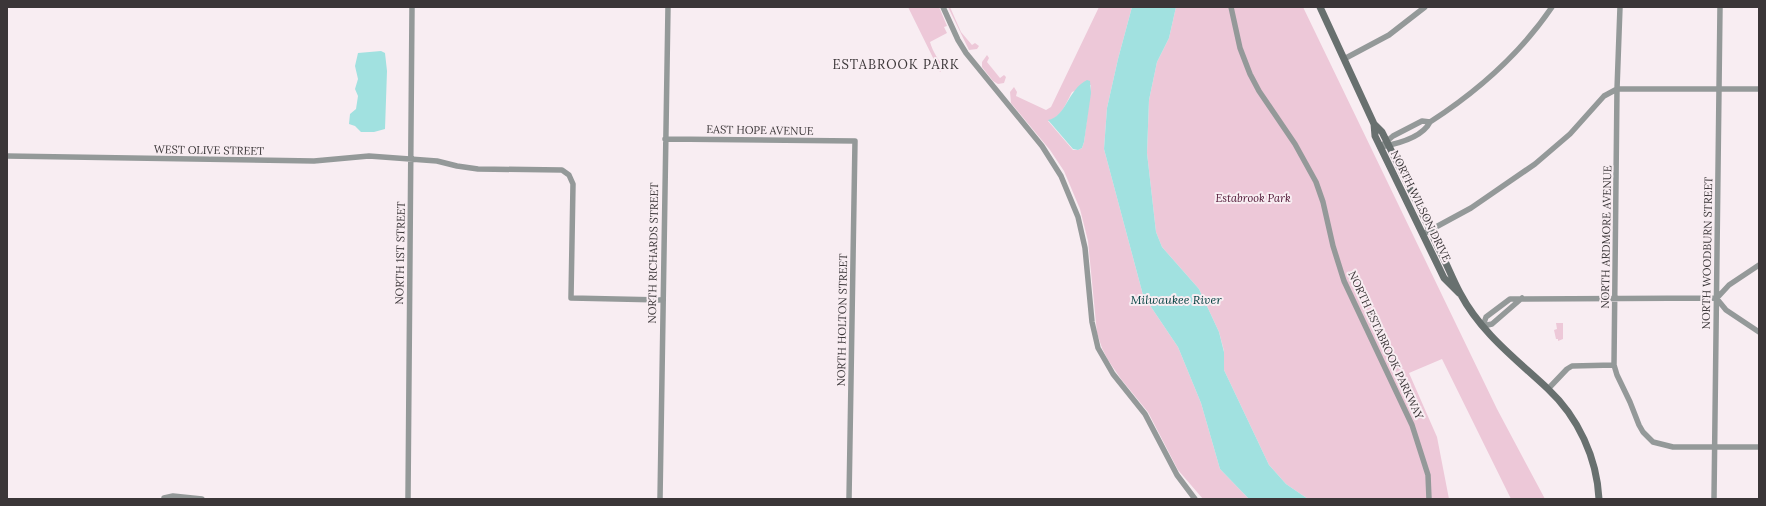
<svg xmlns="http://www.w3.org/2000/svg" width="1766" height="506" viewBox="0 0 1766 506" font-family="Lora,serif">
<style>
.green{fill:#edc8d8;fill-rule:evenodd}
.water{fill:#a1e1e0}
.lines{fill:none;stroke-linecap:round;stroke-linejoin:round}
.street{stroke:#949999;stroke-width:5.5}
.secondary{stroke:#68706f;stroke-width:7}
.labels{text-anchor:middle;stroke-width:4;stroke-linejoin:round;paint-order:stroke}
.street-label{font-size:11px;fill:#3b3638;stroke:#f8edf2}
.park-label{font-size:11px;font-style:italic;fill:#4e1433;stroke:#f8edf2}
.water-label{font-size:12px;font-style:italic;fill:#013f3f;stroke:#f8edf2}
.quarter-label{font-size:13px;letter-spacing:1px;fill:#3b3638;stroke:#f8edf2}
</style>
<rect width="100%" height="100%" fill="#f8edf2"/>
<path class="green" d="M 908,7 L 939,7 L 947,26 L 944,27 L 947,33 L 930,42 C 933,52 938,60 945,67 L 940,72 Z
M 948,7 L 950,7 L 961,32 L 972,45 L 975,43 L 979,46 L 977,49 L 969,50 Z
M 1099,7 L 1132,7 L 1118,59 L 1107,108 L 1104,149 L 1143,295 L 1178,347 L 1201,403 L 1220,469 L 1249,499 L 1203,499 L 1178,470 L 1148,412 L 1121,379 L 1108,360 L 1102,348 L 1097,333 L 1088,241 L 1080,209 L 1064,171 L 1050,150 L 1011,103 L 1010,92 L 1014,87 L 1017,92 L 1016,96 L 1046,110 L 1051,107 ZM 1091,85 L 1084,142 L 1082,148 L 1078,150 L 1073,150 L 1048,121 C 1062,117 1066,103 1072,92 Z
M 1176,7 L 1303,7 L 1497,409 L 1545,499 L 1511,499 L 1442,359 L 1409,373 L 1437,437 L 1449,499 L 1308,499 L 1286,484 L 1269,465 L 1224,370 L 1224,351 L 1219,332 L 1199,289 L 1162,247 L 1156,232 L 1147,153 L 1149,100 L 1157,62 L 1169,38 Z
M 987,55 L 989,58 L 987,62 L 1000,78 L 1004,75 L 1006,77 L 1004,83 L 998,84 L 993,81 L 982,67 L 982,62 Z
M 1556,323 L 1563,323 L 1563,339 L 1558,341 L 1558,339 L 1556,339 L 1554,330 L 1557,329 Z"/>
<path class="water" d="M 1132,7 L 1176,7 L 1169,38 L 1157,62 L 1149,100 L 1147,153 L 1156,232 L 1162,247 L 1199,289 L 1219,332 L 1224,352 L 1224,370 L 1269,465 L 1286,484 L 1308,499 L 1249,499 L 1220,469 L 1201,403 L 1178,347 L 1143,295 L 1104,149 L 1107,108 L 1118,59 Z
M 381,51 L 385,53 L 387,71 L 385,129 L 374,132 L 361,132 L 355,126 L 349,124 L 350,114 L 356,109 L 358,96 L 355,89 L 358,79 L 355,66 L 358,53 Z
M 1087,80 L 1090,81 L 1091,93 L 1084,142 L 1082,148 L 1078,150 L 1073,149 L 1048,120 C 1066,117 1068,89 1087,80 Z"/>
<g class="lines">
<path class="street" d="M 943,7 L 958,40 L 966,53 L 1042,146 L 1061,176 L 1078,217 L 1085,248 L 1092,322 L 1098,348 L 1113,374 L 1145,414 L 1177,475 L 1195,499
M 1231,7 L 1240,48 L 1250,74 L 1259,91 L 1295,144 L 1316,182 L 1323,202 L 1333,246 L 1344,281 L 1412,425 L 1428,475 L 1429,499
M 1620,7 L 1617,89 L 1614,365 L 1617,375 L 1630,402 L 1639,425 L 1643,432 L 1653,442 L 1673,447 L 1759,447
M 1344,59 L 1389,35 L 1425,7
M 1422,121 L 1430,122 C 1422,138 1397,144 1380,147 L 1393,136 Z
M 1430,122 C 1478,91 1520,54 1552,7
M 665,139 L 855,141 L 849,499
M 7,156 L 314,161 L 369,156 L 437,161 L 457,166 L 478,169 L 562,170 L 569,175 L 573,184 L 571,298 L 662,300
M 1423,234 L 1471,208 L 1535,164 L 1570,134 L 1604,96 L 1617,89 L 1759,89
M 1717,299 L 1726,310 L 1759,332
M 1483,326 L 1486,317 L 1510,299 L 1717,298 L 1729,285 L 1759,265
M 1483,326 L 1492,324 L 1522,298
M 1548,389 L 1567,369 L 1572,366 L 1614,365
M 164,498 L 173,496 L 202,499
M 408,499 L 412,7
M 660,499 L 668,7
M 1714,499 L 1720,7"/>
<path class="secondary" d="M 1320,7 L 1374,124 L 1375,136 L 1444,278 L 1459,293
M 1374,124 L 1382,132 C 1401,170 1420,208 1438,247 C 1446,262 1452,278 1460,293 C 1481,333 1516,359 1548,389 C 1578,417 1597,458 1599,499"/>
</g>
<g class="labels">
<g class="street-label">
<text transform="translate(760 130) rotate(1)" y="4">EAST HOPE AVENUE</text>
<text transform="translate(209 150) rotate(1)" y="4">WEST OLIVE STREET</text>
<text transform="translate(1421 206) rotate(64)" y="4">NORTH WILSON DRIVE</text>
<text transform="translate(1606 237) rotate(-89)" y="4">NORTH ARDMORE AVENUE</text>
<text transform="translate(400 253) rotate(-89)" y="4">NORTH 1ST STREET</text>
<text transform="translate(653 253) rotate(-89)" y="4">NORTH RICHARDS STREET</text>
<text transform="translate(1707 253) rotate(-89)" y="4">NORTH WOODBURN STREET</text>
<text transform="translate(842 320) rotate(-89)" y="4">NORTH HOLTON STREET</text>
<text transform="translate(1386 345) rotate(65)" y="4">NORTH ESTABROOK PARKWAY</text>
</g>
<g class="park-label">
<text x="1253" y="202">Estabrook Park</text>
</g>
<g class="water-label">
<text x="1176" y="304">Milwaukee River</text>
</g>
<g class="quarter-label">
<text x="896" y="69">ESTABROOK PARK</text>
</g>
</g>
<rect width="1766" height="506" fill="none" stroke="#3b3638" stroke-width="16"/>
</svg>
